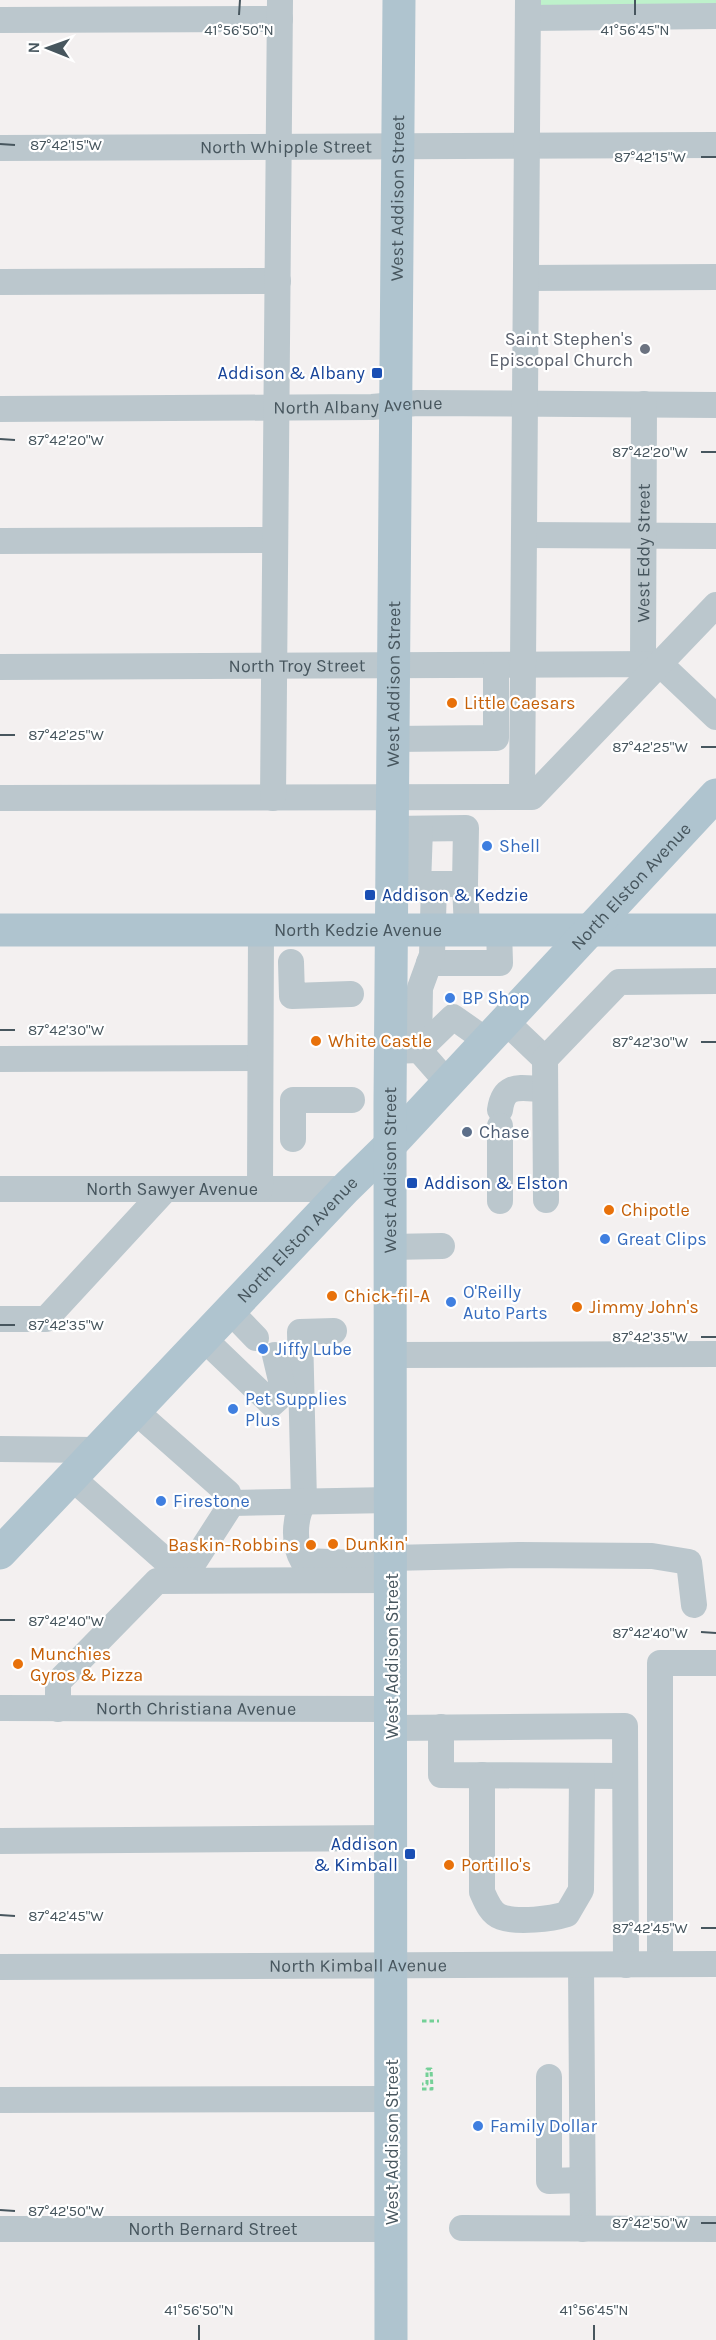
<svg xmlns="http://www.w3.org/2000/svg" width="716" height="2340" viewBox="0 0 716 2340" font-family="Karla,sans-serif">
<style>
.green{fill:#bef1cb}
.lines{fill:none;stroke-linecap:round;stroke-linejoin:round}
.path{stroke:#74d097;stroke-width:3;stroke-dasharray:4.5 3;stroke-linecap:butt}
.minor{stroke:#bbc7cd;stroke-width:26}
.major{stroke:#afc4cf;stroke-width:33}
.ticks{fill:none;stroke:#47565e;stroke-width:2}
.worship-dot{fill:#6b7280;stroke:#fff;stroke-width:2}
.transit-dot{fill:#1a4fb4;stroke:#fff;stroke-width:2}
.food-dot{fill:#e8710a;stroke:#fff;stroke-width:2}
.shop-dot{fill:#3f7fe0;stroke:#fff;stroke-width:2}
.service-dot{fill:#5c6f8a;stroke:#fff;stroke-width:2}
.labels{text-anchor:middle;stroke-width:4.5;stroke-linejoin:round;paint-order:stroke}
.street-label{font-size:18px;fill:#47565e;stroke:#fff}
.worship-label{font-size:18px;fill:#5b616d;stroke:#fff;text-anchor:end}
.transit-label{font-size:18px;fill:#164399;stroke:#fff;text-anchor:end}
.food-label{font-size:18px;fill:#c56008;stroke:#fff;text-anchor:start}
.shop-label{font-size:18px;fill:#366cbe;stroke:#fff;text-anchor:start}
.service-label{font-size:18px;fill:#4e5e75;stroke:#fff;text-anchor:start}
.ticks-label{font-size:15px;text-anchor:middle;fill:#47565e;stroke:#fff;stroke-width:4.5;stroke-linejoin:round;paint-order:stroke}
</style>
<rect width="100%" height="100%" fill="#f3f0f0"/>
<path class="green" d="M 535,0 L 716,0 L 716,10 L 534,10 Z"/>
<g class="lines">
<path class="path" d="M 422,2021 L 439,2021
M 422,2089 L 432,2089 L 431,2069 L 427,2069 L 427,2084 L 422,2084"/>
<g class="minor">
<path d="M 528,18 L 716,16"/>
<path d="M 0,20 L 280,19"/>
<path id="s1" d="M 0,148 L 716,145"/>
<path d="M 526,278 L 716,277"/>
<path d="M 0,282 L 278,281"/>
<path id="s2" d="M 0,409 L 372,407 L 417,403 L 716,405"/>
<path d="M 524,535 L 716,536"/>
<path d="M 0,541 L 275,540"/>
<path id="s3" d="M 643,664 L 644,404"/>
<path id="s4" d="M 0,667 L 660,664 L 716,717"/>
<path d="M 392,739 L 496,738 L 496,665"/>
<path d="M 522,797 L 528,0"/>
<path d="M 0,798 L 532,797 L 716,605"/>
<path d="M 273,798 L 280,0"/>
<path d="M 392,829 L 466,828 L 465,884"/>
<path d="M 392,884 L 465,884 L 467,930"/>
<path d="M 418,885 L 420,829"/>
<path d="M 291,962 L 292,996 L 351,994"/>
<path d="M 429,963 L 500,963 L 499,930"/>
<path d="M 505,1021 L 545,1059"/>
<path d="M 391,1051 L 419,1050 L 420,988 L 432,955 L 434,885"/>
<path d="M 0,1059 L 260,1058"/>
<path d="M 448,1083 L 419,1050 L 453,1017 L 487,1041"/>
<path d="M 500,1110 C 504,1081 522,1089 545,1089"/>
<path d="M 293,1139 L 293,1100 L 352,1100"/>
<path id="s5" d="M 0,1189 L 345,1189"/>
<path d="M 260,1189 L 261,930"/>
<path d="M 546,1200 L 545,1059 L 619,982 L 716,981"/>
<path d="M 500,1201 L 500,1126"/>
<path d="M 390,1247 L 442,1246"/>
<path d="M 229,1310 L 256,1338"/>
<path d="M 0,1319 L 46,1319 L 166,1189"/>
<path d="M 334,1331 L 300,1332 L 304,1502 C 294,1517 293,1545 303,1561 L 357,1563 L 391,1551"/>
<path d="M 203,1338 L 272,1404 L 284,1393 L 275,1355"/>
<path d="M 391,1355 L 716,1354"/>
<path d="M 0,1449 L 96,1450"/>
<path d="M 71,1477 L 165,1560 L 194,1562 L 232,1503 L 228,1493 L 134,1410"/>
<path d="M 232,1503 L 391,1500"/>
<path d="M 391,1558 L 519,1555 L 652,1556 L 689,1562 L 694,1605"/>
<path id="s6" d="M 0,1708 L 392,1709"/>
<path d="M 58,1709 L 58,1682 L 157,1581 L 391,1580"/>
<path d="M 441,1727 L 441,1775 L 625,1776"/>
<path d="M 392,1728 L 625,1726 L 626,1965"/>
<path d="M 482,1775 L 482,1892 C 486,1901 491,1914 501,1917 C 518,1923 551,1919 567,1914 L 581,1890 L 582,1776"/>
<path d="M 0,1841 L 392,1838"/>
<path d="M 660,1964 L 660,1663 L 716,1663"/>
<path d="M 581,1965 L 583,2229"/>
<path id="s7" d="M 0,1967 L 716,1964"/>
<path d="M 549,2077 L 549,2181 L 582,2180"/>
<path d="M 0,2100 L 392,2099"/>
<path d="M 462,2228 L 716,2229"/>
<path id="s8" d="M 0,2229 L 391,2229"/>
</g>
<g class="major">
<path id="s9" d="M 0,930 L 716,930"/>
<path id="s10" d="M 0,1553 L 345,1189 L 390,1145 L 716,795"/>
<path id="s11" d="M 391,2340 L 390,1104 L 399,0"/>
</g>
</g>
<path class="ticks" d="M 239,15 L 240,0M 635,15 L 635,0M 0,144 L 15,145M 701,157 L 716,157M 0,439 L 15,440M 701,452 L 716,452M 0,735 L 15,735M 701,747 L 716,747M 0,1030 L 15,1030M 701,1042 L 716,1042M 0,1325 L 15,1325M 701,1337 L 716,1337M 0,1620 L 15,1620M 701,1632 L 716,1633M 0,1915 L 15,1916M 701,1928 L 716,1928M 0,2210 L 15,2211M 701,2223 L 716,2223M 199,2340 L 199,2325M 594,2340 L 594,2325"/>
<circle class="worship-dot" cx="645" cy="349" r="6"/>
<g class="transit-dot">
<rect x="371" y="367" width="12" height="12" rx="3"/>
<rect x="364" y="889" width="12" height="12" rx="3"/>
<rect x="406" y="1177" width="12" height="12" rx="3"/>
<rect x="404" y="1848" width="12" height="12" rx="3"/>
</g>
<g class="food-dot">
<circle cx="452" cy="703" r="6"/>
<circle cx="316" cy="1041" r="6"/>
<circle cx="609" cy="1210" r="6"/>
<circle cx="332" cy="1296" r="6"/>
<circle cx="577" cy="1307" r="6"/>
<circle cx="333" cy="1544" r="6"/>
<circle cx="311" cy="1545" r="6"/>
<circle cx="18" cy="1664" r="6"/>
<circle cx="449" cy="1865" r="6"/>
</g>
<g class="shop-dot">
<circle cx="487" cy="846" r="6"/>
<circle cx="450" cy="998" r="6"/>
<circle cx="605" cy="1239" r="6"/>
<circle cx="451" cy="1302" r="6"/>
<circle cx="263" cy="1349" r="6"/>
<circle cx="233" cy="1409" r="6"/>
<circle cx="161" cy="1501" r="6"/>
<circle cx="478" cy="2126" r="6"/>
</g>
<circle class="service-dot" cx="467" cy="1132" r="6"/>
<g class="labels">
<g class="street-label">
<text dy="6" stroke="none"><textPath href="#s1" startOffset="286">North Whipple Street</textPath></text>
<text dy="6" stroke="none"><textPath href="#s11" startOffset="2142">West Addison Street</textPath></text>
<text dy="6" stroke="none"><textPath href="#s2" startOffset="358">North Albany Avenue</textPath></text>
<text dy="6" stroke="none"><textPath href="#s3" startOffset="111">West Eddy Street</textPath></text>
<text dy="6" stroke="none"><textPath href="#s4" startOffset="297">North Troy Street</textPath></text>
<text dy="6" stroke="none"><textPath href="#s11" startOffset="1656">West Addison Street</textPath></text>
<text dy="6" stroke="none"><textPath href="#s10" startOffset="918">North Elston Avenue</textPath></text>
<text dy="6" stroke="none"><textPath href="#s9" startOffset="358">North Kedzie Avenue</textPath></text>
<text dy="6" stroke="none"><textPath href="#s11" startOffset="1170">West Addison Street</textPath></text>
<text dy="6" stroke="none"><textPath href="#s5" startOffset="172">North Sawyer Avenue</textPath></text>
<text dy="6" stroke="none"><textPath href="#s10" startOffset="432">North Elston Avenue</textPath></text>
<text transform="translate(392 1656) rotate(-90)" y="6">West Addison Street</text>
<text dy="6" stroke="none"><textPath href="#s6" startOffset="196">North Christiana Avenue</textPath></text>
<text dy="6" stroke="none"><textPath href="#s7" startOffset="358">North Kimball Avenue</textPath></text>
<text transform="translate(392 2142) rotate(-90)" y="6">West Addison Street</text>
<text dy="6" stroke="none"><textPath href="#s8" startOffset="213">North Bernard Street</textPath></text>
</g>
<g class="worship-label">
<text x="633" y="345">Saint Stephen's<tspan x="633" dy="21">Episcopal Church</tspan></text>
</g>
<g class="transit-label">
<text x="365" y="379">Addison &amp; Albany</text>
<text x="382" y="901" text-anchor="start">Addison &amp; Kedzie</text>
<text x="424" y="1189" text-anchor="start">Addison &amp; Elston</text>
<text x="398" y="1850">Addison<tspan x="398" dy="21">&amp; Kimball</tspan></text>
</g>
<g class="food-label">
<text x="464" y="709">Little Caesars</text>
<text x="328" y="1047">White Castle</text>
<text x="621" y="1216">Chipotle</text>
<text x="344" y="1302">Chick-fil-A</text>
<text x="589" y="1313">Jimmy John's</text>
<text x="345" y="1550">Dunkin'</text>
<text x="299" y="1551" text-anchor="end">Baskin-Robbins</text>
<text x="30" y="1660">Munchies<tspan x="30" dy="21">Gyros &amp; Pizza</tspan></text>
<text x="461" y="1871">Portillo's</text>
</g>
<g class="shop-label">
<text x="499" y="852">Shell</text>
<text x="462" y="1004">BP Shop</text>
<text x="617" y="1245">Great Clips</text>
<text x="463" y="1298">O'Reilly<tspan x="463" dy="21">Auto Parts</tspan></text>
<text x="275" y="1355">Jiffy Lube</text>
<text x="245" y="1405">Pet Supplies<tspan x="245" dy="21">Plus</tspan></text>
<text x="173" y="1507">Firestone</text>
<text x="490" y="2132">Family Dollar</text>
</g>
<g class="service-label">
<text x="479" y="1138">Chase</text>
</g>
</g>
<g class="ticks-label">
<text x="239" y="35">41°56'50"N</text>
<text x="635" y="35">41°56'45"N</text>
<text x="66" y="150">87°42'15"W</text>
<text x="650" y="162">87°42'15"W</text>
<text x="66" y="445">87°42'20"W</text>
<text x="650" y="457">87°42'20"W</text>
<text x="66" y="740">87°42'25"W</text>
<text x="650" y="752">87°42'25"W</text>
<text x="66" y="1035">87°42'30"W</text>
<text x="650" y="1047">87°42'30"W</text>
<text x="66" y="1330">87°42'35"W</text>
<text x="650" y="1342">87°42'35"W</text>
<text x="66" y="1626">87°42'40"W</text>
<text x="650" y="1638">87°42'40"W</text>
<text x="66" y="1921">87°42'45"W</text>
<text x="650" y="1933">87°42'45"W</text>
<text x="66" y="2216">87°42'50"W</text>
<text x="650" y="2228">87°42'50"W</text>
<text x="199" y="2315">41°56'50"N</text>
<text x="594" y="2315">41°56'45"N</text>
</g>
<g transform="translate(48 48) rotate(271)" stroke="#ffffff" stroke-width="4.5" paint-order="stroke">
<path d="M0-4.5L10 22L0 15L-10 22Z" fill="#47565e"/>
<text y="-9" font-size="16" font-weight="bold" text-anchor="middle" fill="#47565e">N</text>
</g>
</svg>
